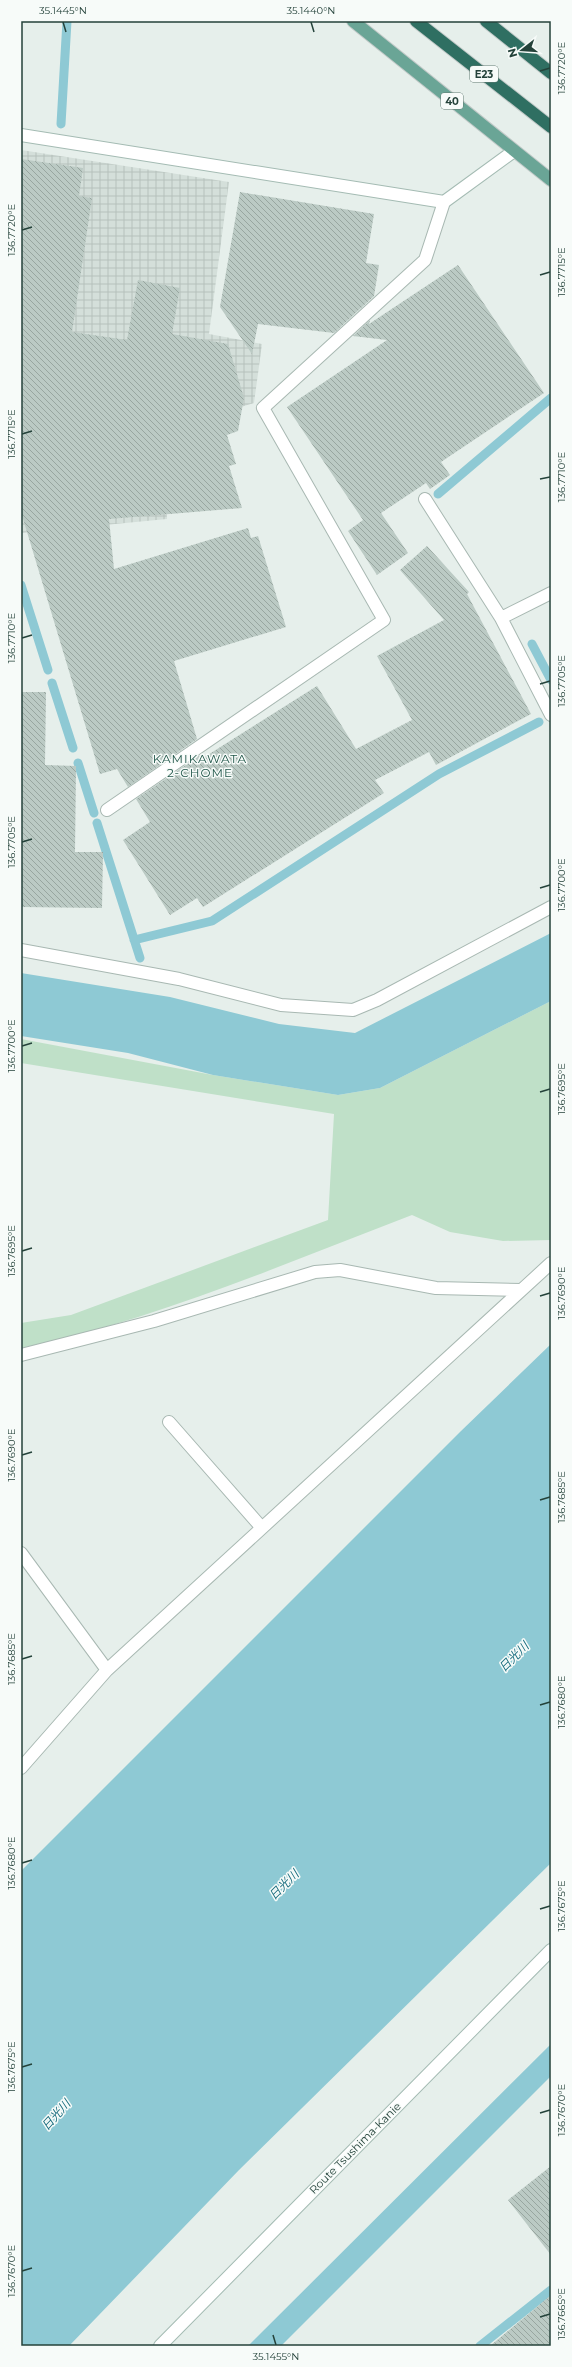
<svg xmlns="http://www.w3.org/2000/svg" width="572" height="2367" viewBox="0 0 572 2367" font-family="Montserrat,'Noto Sans JP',sans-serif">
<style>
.industrial{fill:url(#industrial-grid)}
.green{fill:#bfe0c8}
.water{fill:#8ec9d4}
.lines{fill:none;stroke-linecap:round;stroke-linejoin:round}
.stream{stroke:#8ec9d4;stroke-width:9}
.building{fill:url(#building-back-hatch)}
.lane-casing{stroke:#a8b8b2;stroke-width:14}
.street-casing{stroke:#a8b8b2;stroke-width:14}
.secondary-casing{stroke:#a4bbb3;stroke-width:14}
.primary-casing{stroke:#c2cac8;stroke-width:14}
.highway-casing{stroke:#c2cac8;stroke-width:14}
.lane{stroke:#fff;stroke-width:12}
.street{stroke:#fff;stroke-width:12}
.secondary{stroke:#fff;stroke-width:12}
.primary{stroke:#6aa596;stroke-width:12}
.highway{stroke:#2f6f62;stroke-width:12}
.ticks{fill:none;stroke:#24423a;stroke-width:1.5}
.labels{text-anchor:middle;stroke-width:3;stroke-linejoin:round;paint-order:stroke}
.shield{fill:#f7fbf9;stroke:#637a73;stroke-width:1}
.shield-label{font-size:10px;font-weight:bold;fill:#24423a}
.street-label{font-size:11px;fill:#24423a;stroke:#f7fbf9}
.neighbourhood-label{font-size:12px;letter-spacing:1px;fill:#1f5548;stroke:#f7fbf9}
.water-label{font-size:12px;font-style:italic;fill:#1c6f80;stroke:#f7fbf9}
.neatline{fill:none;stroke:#24423a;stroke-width:1.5}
.ticks-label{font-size:10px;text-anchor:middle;fill:#24423a}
</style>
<defs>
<pattern id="industrial-grid" width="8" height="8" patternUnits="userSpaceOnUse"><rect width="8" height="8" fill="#d4dfda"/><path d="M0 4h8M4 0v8" fill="none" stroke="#b6c1bc"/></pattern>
<pattern id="building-back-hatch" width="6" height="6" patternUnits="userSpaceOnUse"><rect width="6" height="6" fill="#bbcac4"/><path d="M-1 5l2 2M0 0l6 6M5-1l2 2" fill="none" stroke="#98a6a0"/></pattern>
</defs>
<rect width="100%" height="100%" fill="#e6efeb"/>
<path class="industrial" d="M 21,150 L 229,182 L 209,334 L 262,344 L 254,403 L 162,431 L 167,519 L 21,533 Z"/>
<path class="green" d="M 551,1001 L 551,1240 L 503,1241 L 450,1232 L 412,1215 C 283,1264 156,1320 21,1348 L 21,1323 L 71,1315 L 328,1220 L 334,1114 L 21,1063 L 21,1039 L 213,1075 L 338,1095 L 380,1088 Z"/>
<path class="water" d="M 551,933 L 551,1001 L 380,1088 L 338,1095 L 213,1075 L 128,1053 L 21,1036 L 21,973 L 170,997 L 279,1024 L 355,1033 Z
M 551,1344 L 551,1863 L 239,2170 L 69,2346 L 21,2346 L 21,1871 L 461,1431 Z
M 551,2044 L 551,2076 L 281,2346 L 248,2346 Z"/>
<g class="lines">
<path class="stream" d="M 61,124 L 67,21
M 438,494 L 551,398
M 21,585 L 48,670
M 532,644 L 551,680
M 52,683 L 73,748
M 78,763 L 94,813
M 97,823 L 140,958
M 134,940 L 212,921 L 439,774 L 539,722
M 480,2346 L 551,2290"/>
</g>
<path class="building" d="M 21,159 L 83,168 L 79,196 L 92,198 L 72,332 L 127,340 L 138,280 L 180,288 L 172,334 L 228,344 L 244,398 L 238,431 L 227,435 L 236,464 L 229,466 L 242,508 L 109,519 L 114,569 L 248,528 L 251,538 L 258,536 L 286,627 L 174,661 L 197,739 L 128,787 L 117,769 L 100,774 L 21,512 Z
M 240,192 L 374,214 L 366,263 L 379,265 L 374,296 L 334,333 L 258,324 L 252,354 L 220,307 Z
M 458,265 L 544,393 L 441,462 L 450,475 L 430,489 L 426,483 L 381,513 L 408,553 L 377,575 L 348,531 L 363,520 L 287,407 L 387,340 L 353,336 L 370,320 L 369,324 Z
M 427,546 L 469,592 L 467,594 L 531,714 L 436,765 L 429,752 L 375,780 L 384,793 L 203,907 L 197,898 L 170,915 L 123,840 L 150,822 L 136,799 L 202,754 L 203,758 L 317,686 L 356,749 L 412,720 L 377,656 L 444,620 L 400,570 Z
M 21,692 L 46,692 L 45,765 L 76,766 L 75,852 L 103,852 L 102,908 L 21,907 Z
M 551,2166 L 551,2255 L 508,2200 Z
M 551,2295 L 551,2346 L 490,2346 Z"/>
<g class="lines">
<defs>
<path id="lane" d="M 107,810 L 384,620 L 263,408 L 425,260 L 444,202
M 21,1355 L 154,1321 L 315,1272 L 340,1270 L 436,1288 L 521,1290
M 169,1422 L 262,1528
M 21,1553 L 107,1670
M 21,1768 L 107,1670 L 551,1263"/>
<path id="street" d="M 425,499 L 501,618
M 551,593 L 501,618 L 551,715
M 21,950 L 179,979 L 281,1005 L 353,1010 L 377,1000 L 551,907"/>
<path id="secondary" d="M 21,135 L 444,202 L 514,151
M 160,2346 L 551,1950"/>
<path id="primary" d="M 353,21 L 551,180"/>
<path id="highway" d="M 416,21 L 551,127
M 486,21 L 551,73"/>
</defs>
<use href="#lane" class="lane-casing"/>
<use href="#street" class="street-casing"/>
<use href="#secondary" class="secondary-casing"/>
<use href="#primary" class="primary-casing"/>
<use href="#highway" class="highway-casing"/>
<use href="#lane" class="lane"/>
<use href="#street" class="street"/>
<use href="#secondary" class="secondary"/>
<use href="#primary" class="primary"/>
<use href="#highway" class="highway"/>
</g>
<path class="ticks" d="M 63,22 L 66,32M 311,22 L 314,32M 540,71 L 550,68M 22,230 L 32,227M 540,275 L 550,272M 22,434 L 32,431M 540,479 L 550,477M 22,638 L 32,635M 540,684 L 550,681M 22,842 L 32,839M 540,888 L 550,885M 22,1046 L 32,1043M 540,1092 L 550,1089M 22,1251 L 32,1248M 540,1296 L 550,1293M 22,1455 L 32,1452M 540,1500 L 550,1497M 22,1659 L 32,1656M 540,1705 L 550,1702M 22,1863 L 32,1860M 540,1909 L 550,1906M 22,2067 L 32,2064M 540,2113 L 550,2110M 22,2271 L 32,2268M 540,2317 L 550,2314M 273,2335 L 276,2345"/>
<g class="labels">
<g class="shield">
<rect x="470" y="66" width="28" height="16" rx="3"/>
<rect x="441" y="93" width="22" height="16" rx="3"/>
</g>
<g class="shield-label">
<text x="484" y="78">E23</text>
<text x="452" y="105">40</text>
</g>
<g class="street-label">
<text transform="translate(355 2148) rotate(-45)" y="4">Route Tsushima-Kanie</text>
</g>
<g class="neighbourhood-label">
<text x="200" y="763">KAMIKAWATA<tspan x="200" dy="14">2-CHOME</tspan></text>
</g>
<g class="water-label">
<text transform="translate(514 1657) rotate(-45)" y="4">日光川</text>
<text transform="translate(284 1885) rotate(-45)" y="4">日光川</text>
<text transform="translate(56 2115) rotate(-48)" y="4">日光川</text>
</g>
</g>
<rect width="572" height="2367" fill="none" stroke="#f7fbf9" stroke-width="44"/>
<g transform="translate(522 50) rotate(253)" stroke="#f7fbf9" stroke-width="3" paint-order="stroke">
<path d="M0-3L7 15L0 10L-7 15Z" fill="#24423a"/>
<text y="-6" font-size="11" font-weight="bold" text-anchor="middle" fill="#24423a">N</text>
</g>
<rect x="22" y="22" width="528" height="2323" class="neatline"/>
<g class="ticks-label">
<text x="63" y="14">35.1445°N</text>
<text x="311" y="14">35.1440°N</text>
<text transform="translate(561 68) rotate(-90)" y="4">136.7720°E</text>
<text transform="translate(11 230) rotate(-90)" y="4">136.7720°E</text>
<text transform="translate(561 272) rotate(-90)" y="4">136.7715°E</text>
<text transform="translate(11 434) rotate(-90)" y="4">136.7715°E</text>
<text transform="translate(561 477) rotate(-90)" y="4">136.7710°E</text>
<text transform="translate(11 638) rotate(-90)" y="4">136.7710°E</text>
<text transform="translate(561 681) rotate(-90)" y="4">136.7705°E</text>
<text transform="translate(11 842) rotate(-90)" y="4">136.7705°E</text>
<text transform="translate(561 885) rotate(-90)" y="4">136.7700°E</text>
<text transform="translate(11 1046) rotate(-90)" y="4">136.7700°E</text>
<text transform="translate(561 1089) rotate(-90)" y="4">136.7695°E</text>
<text transform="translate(11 1251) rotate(-90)" y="4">136.7695°E</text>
<text transform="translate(561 1293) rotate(-90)" y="4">136.7690°E</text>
<text transform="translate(11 1455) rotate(-90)" y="4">136.7690°E</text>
<text transform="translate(561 1497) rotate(-90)" y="4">136.7685°E</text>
<text transform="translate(11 1659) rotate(-90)" y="4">136.7685°E</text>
<text transform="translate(561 1702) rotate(-90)" y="4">136.7680°E</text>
<text transform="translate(11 1863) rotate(-90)" y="4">136.7680°E</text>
<text transform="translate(561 1906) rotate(-90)" y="4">136.7675°E</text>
<text transform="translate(11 2067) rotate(-90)" y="4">136.7675°E</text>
<text transform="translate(561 2110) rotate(-90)" y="4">136.7670°E</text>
<text transform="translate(11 2271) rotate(-90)" y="4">136.7670°E</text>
<text transform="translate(561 2314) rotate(-90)" y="4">136.7665°E</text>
<text x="276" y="2360">35.1455°N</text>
</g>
</svg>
